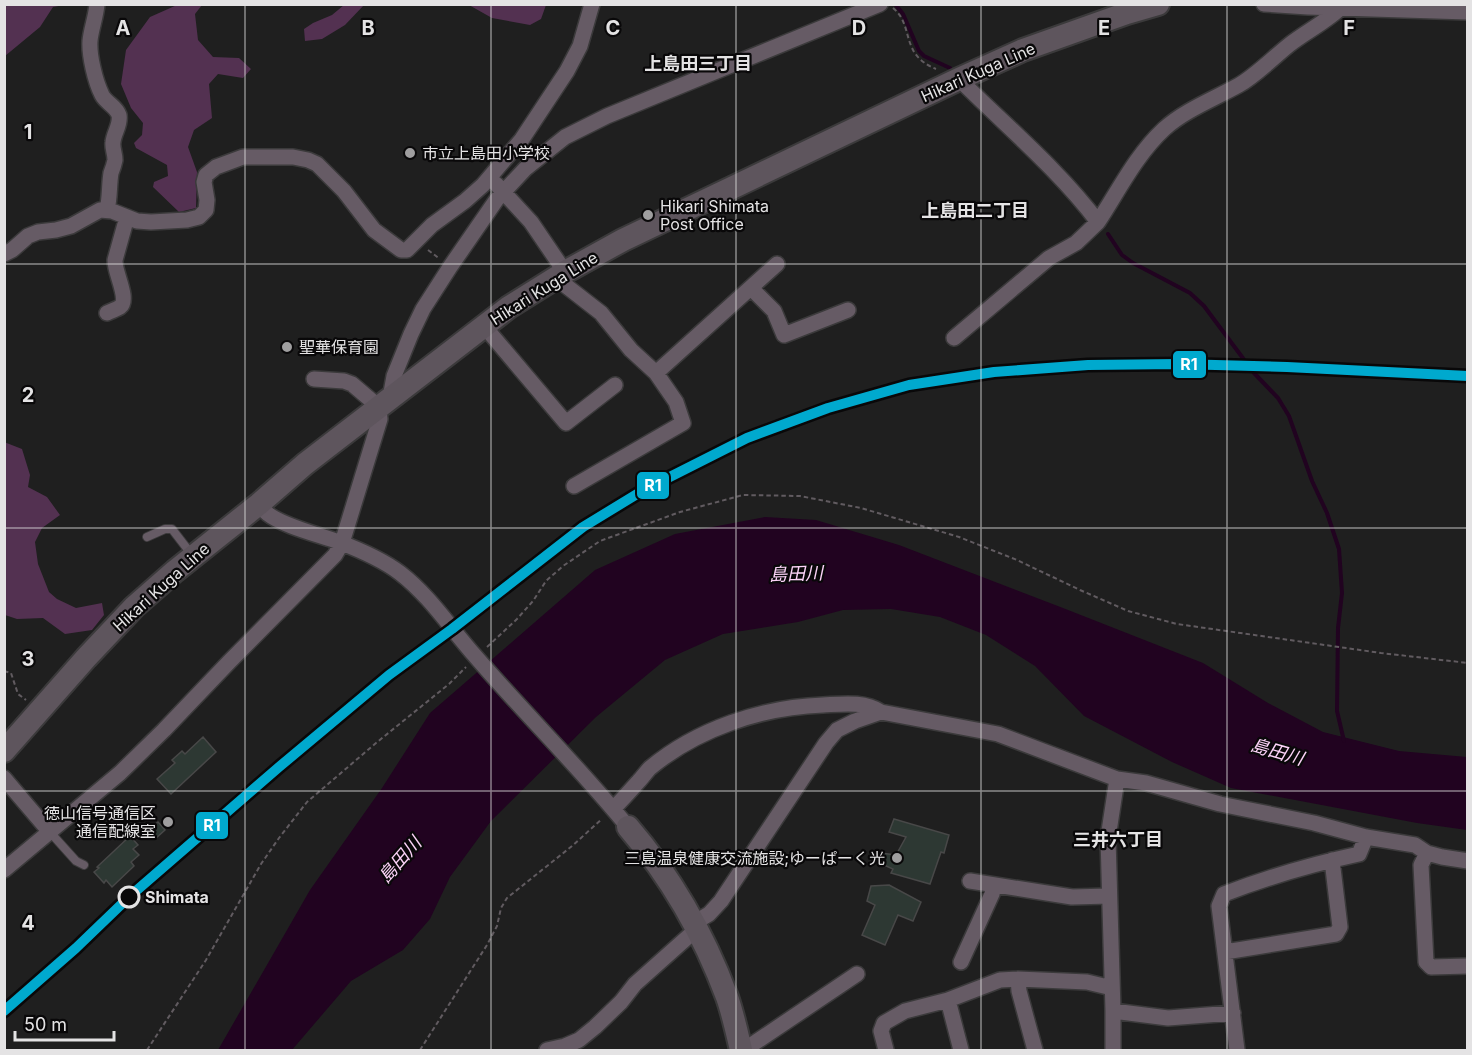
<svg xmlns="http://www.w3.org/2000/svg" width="1472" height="1055" viewBox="0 0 1472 1055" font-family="Inter,'Noto Sans JP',sans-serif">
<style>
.forest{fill:#533151}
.water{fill:#210320}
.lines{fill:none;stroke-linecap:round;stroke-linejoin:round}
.stream{stroke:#210320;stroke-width:4}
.building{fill:#2d3833;stroke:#484848;stroke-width:1.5}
.lane-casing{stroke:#3b3a3b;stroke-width:10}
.street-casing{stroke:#3b3a3b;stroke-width:18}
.secondary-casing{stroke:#3b3a3b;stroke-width:26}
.path{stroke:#615b60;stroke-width:2;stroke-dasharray:4.5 3;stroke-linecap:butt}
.lane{stroke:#665b65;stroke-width:8}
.street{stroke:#665b65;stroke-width:15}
.secondary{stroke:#5e555d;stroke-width:22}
.rail-1-casing{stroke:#090809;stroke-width:15}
.rail-1{stroke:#00a9ce;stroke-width:10}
.grid{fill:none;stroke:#e4e3e4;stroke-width:1.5;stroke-opacity:0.55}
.poi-dot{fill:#9f9e9f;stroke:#090809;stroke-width:2}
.stop-dot{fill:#090809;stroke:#e4e3e4;stroke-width:3}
.labels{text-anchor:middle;stroke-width:4.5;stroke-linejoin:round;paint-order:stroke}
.street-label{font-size:16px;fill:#e4e3e4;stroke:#090809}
.poi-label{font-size:16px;fill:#e4e3e4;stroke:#090809;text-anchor:start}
.stop-label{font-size:16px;font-weight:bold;fill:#e4e3e4;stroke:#090809;text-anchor:start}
.neighbourhood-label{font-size:18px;font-weight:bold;fill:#e4e3e4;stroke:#090809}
.water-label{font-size:18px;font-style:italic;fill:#fcd3f8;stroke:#090809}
.grid-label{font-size:20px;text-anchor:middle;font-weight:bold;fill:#e4e3e4;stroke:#090809;stroke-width:4.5;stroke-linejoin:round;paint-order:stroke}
.line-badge{stroke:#090809;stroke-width:2}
.badge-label{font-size:16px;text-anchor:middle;font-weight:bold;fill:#fff}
</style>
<rect width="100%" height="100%" fill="#1f1f1f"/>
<path class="forest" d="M 5,4 L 64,4 L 64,5 L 53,7 L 40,27 L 5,56 Z
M 177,5 L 202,5 L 195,14 L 198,40 L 213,57 L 239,58 L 251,69 L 243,78 L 218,74 L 209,84 L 212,118 L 194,130 L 188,147 L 197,172 L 196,208 L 179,212 L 153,187 L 154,182 L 168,176 L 167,165 L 136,148 L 134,143 L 142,135 L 143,123 L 131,108 L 121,84 L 126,50 L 150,17 Z
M 344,5 L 364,5 L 345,25 L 322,39 L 305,41 L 304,29 L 313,23 L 332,15 Z
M 469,5 L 546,5 L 541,19 L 530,25 L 492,18 Z
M 4,442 L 22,449 L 30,475 L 28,487 L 47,497 L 60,515 L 42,528 L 35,542 L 38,564 L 49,592 L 57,599 L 76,608 L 102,603 L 104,615 L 92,630 L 65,634 L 43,618 L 17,619 L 5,615 Z"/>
<path class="water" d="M 765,517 L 816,520 L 899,545 L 1063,608 L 1203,663 L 1268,703 L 1323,732 L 1399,751 L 1467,757 L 1467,830 L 1417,823 L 1231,788 L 1172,762 L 1084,716 L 1035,666 L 986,635 L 940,617 L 891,609 L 843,610 L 798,622 L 723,634 L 665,660 L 596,717 L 491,821 L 450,877 L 430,919 L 403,950 L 351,981 L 292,1050 L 218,1050 L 310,890 L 382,788 L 430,713 L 595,570 L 675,534 Z"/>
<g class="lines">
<path class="stream" d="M 895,4 L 903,14 L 919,51 L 924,56 L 950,68
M 1108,234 L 1122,255 L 1133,263 L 1190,293 L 1204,306 L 1254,373 L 1278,398 L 1289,416 L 1312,481 L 1327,513 L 1339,549 L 1342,593 L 1338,628 L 1337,711 L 1344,741"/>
</g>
<path class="building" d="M 203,737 L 216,752 L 171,794 L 157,779 L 175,763 L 172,760 L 182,751 L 185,754 Z
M 894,819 L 949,835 L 944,853 L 941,852 L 930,884 L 891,873 L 893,869 L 875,861 L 881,853 L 896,855 L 906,837 L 889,832 Z
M 158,822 L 165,830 L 155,839 L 147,831 Z
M 130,836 L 138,845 L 133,849 L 139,855 L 131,862 L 134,866 L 112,887 L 106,880 L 104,883 L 94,872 L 99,868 L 97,867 Z
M 889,885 L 921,902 L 913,921 L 898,915 L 885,945 L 862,935 L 875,905 L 867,901 L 871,886 Z"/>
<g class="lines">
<defs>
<path id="lane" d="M 147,537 L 165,529 L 172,529 L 192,555
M 49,831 L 76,861 L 84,865"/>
<path id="street" d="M 97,4 C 96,17 91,29 90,41 C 89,55 95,81 102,95 C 106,103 116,106 119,115 C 121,125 114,132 113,142 C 112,148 115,153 115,160 C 114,165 113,168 111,173 C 109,185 110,198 107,210
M 1264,4 L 1308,7 L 1468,12
M 496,184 L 531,222 L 565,272
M 1098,222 C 1119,190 1136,155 1164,129 C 1185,110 1214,99 1239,85 C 1255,76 1274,57 1289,45 C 1307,31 1328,21 1345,4
M 4,254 L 12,250 L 28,236 L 38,232 L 56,230 L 71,226 L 100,210 L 112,211 L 137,221 L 151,222 L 187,220 L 199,217 L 206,210 L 207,200 L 204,182 L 206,175 L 216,167 L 243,157 L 293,157 L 308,160 L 317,164 L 344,191 L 374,230 L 401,250 L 407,250 L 432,225 L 465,201 L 483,185 L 522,139 L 567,71 L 580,46 L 592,4
M 558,276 L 565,285 L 601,313 L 631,350 L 656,373 L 676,402 L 683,423 L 574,486
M 751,288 L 774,311 L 784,335 L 848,310
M 107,313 C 111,311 117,309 120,307 C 130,299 114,272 115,260 L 127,217
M 484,326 L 566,423 L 615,385
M 954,338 L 1049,258 L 1076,243 L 1098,222 C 1058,169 1006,126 959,79
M 656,373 L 777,264
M 390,398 L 394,376 L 411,334 L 423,309 L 450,267 L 497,199 L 525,169 L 565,137 L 607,116 L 880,4
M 259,504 C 262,507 264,511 268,514 C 283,526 320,535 339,542 C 360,550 383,560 400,573 C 430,596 451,629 476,657 C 526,715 580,768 628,827
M 4,778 L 49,831
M 1117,779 L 1108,838 L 1113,1011 L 1168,1018 L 1233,1013
M 613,809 C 622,800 630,791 638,782 C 642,778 646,772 650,768 C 697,729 762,707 823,705 C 843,704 864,701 881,712 L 998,734 L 1117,779 L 1146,783 L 1220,804 L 1314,823 L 1366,837 L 1415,845 L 1427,853 L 1442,857 L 1468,861
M 1427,853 L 1421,865 L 1426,962 L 1431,967 L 1468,966
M 4,870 L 120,773 L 164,730 L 229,662 L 335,555 L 342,543 L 380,419 L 379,407 L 352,384 L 344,381 L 314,379
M 970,881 L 1072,897 L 1109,896
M 694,923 L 709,914 L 721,901 L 826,743 L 837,730 L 855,721 L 881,712
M 1225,952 L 1336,934 L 1340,927 L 1332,860
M 961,962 L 992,894 L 994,885
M 1018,979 L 1019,991 L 1035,1050
M 948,1000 L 961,1050
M 1113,1011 L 1113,1050
M 741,1049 L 750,1046 L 857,974
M 547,1050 L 565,1046 L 579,1040 L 595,1027 L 621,1002 L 635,984 L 690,935 L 698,930
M 886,1050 L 881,1031 L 884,1023 L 905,1011 L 948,1000 L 1000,980 L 1018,979 L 1087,982 L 1112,988
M 1237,1050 L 1219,906 L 1224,894 C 1268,877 1313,864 1359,854 L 1366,837"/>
<path id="secondary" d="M 4,751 L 86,658 L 134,607 L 175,571 L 259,504 L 305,464 L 509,307 L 565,272 L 623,240 L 959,79 L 1023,50 L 1127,13 L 1158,4
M 628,827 C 671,877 704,935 727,997 C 733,1014 737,1033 741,1050"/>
</defs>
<use href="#lane" class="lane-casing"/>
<use href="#street" class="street-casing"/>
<use href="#secondary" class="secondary-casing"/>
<path class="path" d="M 893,8 C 915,26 899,54 936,69
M 428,250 L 440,259
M 487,647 L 517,619 L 533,601 L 546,581 L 563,566 L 600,541 L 680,512 L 743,495 L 800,496 L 861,508 L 959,537 L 1017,560 L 1080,590 L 1128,611 L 1177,624 L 1381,653 L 1468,663
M 4,671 L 11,673 L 18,694 L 26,700
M 147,1050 L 206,960 L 261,864 L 279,838 L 307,802 L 376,743 L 449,684 L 466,667
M 420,1050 L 487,945 L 497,926 L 501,908 L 507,898 L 572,846 L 602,819"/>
<use href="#lane" class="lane"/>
<use href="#street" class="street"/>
<use href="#secondary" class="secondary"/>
<defs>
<path id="rail-1" d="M 4,1011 L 76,948 L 129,897 L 279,767 L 389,675 L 452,629 L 583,527 L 642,491 L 747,438 L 828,408 L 909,385 L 994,372 L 1088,365 L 1178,364 L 1287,367 L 1468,376"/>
</defs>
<use href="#rail-1" class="rail-1-casing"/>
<use href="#rail-1" class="rail-1"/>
</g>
<path class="grid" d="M 245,4 L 245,1050M 491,4 L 491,1050M 736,4 L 736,1050M 981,4 L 981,1050M 1227,4 L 1227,1050M 4,264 L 1468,264M 4,528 L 1468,528M 4,791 L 1468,791"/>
<g class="poi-dot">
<circle cx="410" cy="153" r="6"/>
<circle cx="648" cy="215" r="6"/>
<circle cx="287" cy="347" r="6"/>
<circle cx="168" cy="822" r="6"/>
<circle cx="897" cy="858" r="6"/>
</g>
<circle class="stop-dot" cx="129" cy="897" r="10"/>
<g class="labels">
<g class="street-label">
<text transform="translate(978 72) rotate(-24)" y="6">Hikari Kuga Line</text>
<text transform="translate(544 288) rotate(-32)" y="6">Hikari Kuga Line</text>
<text transform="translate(161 587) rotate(-42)" y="6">Hikari Kuga Line</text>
</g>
<g class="poi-label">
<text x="422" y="159">市立上島田小学校</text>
<text x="660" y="212">Hikari Shimata<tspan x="660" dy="18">Post Office</tspan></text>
<text x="299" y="353">聖華保育園</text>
<text x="156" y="819" text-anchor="end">徳山信号通信区<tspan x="156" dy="18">通信配線室</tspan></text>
<text x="885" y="864" text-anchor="end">三島温泉健康交流施設;ゆーぱーく光</text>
</g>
<g class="stop-label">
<text x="145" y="903">Shimata</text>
</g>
<g class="neighbourhood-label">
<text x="698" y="70">上島田三丁目</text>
<text x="975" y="217">上島田二丁目</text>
<text x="1118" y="846">三井六丁目</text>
</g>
<g class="water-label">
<text transform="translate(796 574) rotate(-2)" y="6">島田川</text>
<text transform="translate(1277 752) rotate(16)" y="6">島田川</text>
<text transform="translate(400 860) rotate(-49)" y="6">島田川</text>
</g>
</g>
<g class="grid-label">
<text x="123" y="35">A</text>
<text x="368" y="35">B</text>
<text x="613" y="35">C</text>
<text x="859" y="35">D</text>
<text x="1104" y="35">E</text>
<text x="1349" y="35">F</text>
<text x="28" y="139">1</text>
<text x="28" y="402">2</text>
<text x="28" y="666">3</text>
<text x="28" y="930">4</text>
</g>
<g class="line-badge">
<rect x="1172" y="350" width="35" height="29" rx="6" fill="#00a9ce"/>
<rect x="636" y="471" width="34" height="29" rx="6" fill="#00a9ce"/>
<rect x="195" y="811" width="34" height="29" rx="6" fill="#00a9ce"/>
</g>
<g class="badge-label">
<text x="1189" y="370">R1</text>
<text x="653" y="491">R1</text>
<text x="212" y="831">R1</text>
</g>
<rect width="1472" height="1055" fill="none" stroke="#e4e3e4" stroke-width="12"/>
<path d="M15 1031v9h99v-9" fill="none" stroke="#e4e3e4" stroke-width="3"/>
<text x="24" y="1031" font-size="18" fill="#e4e3e4" stroke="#090809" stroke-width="4.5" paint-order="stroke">50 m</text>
</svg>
